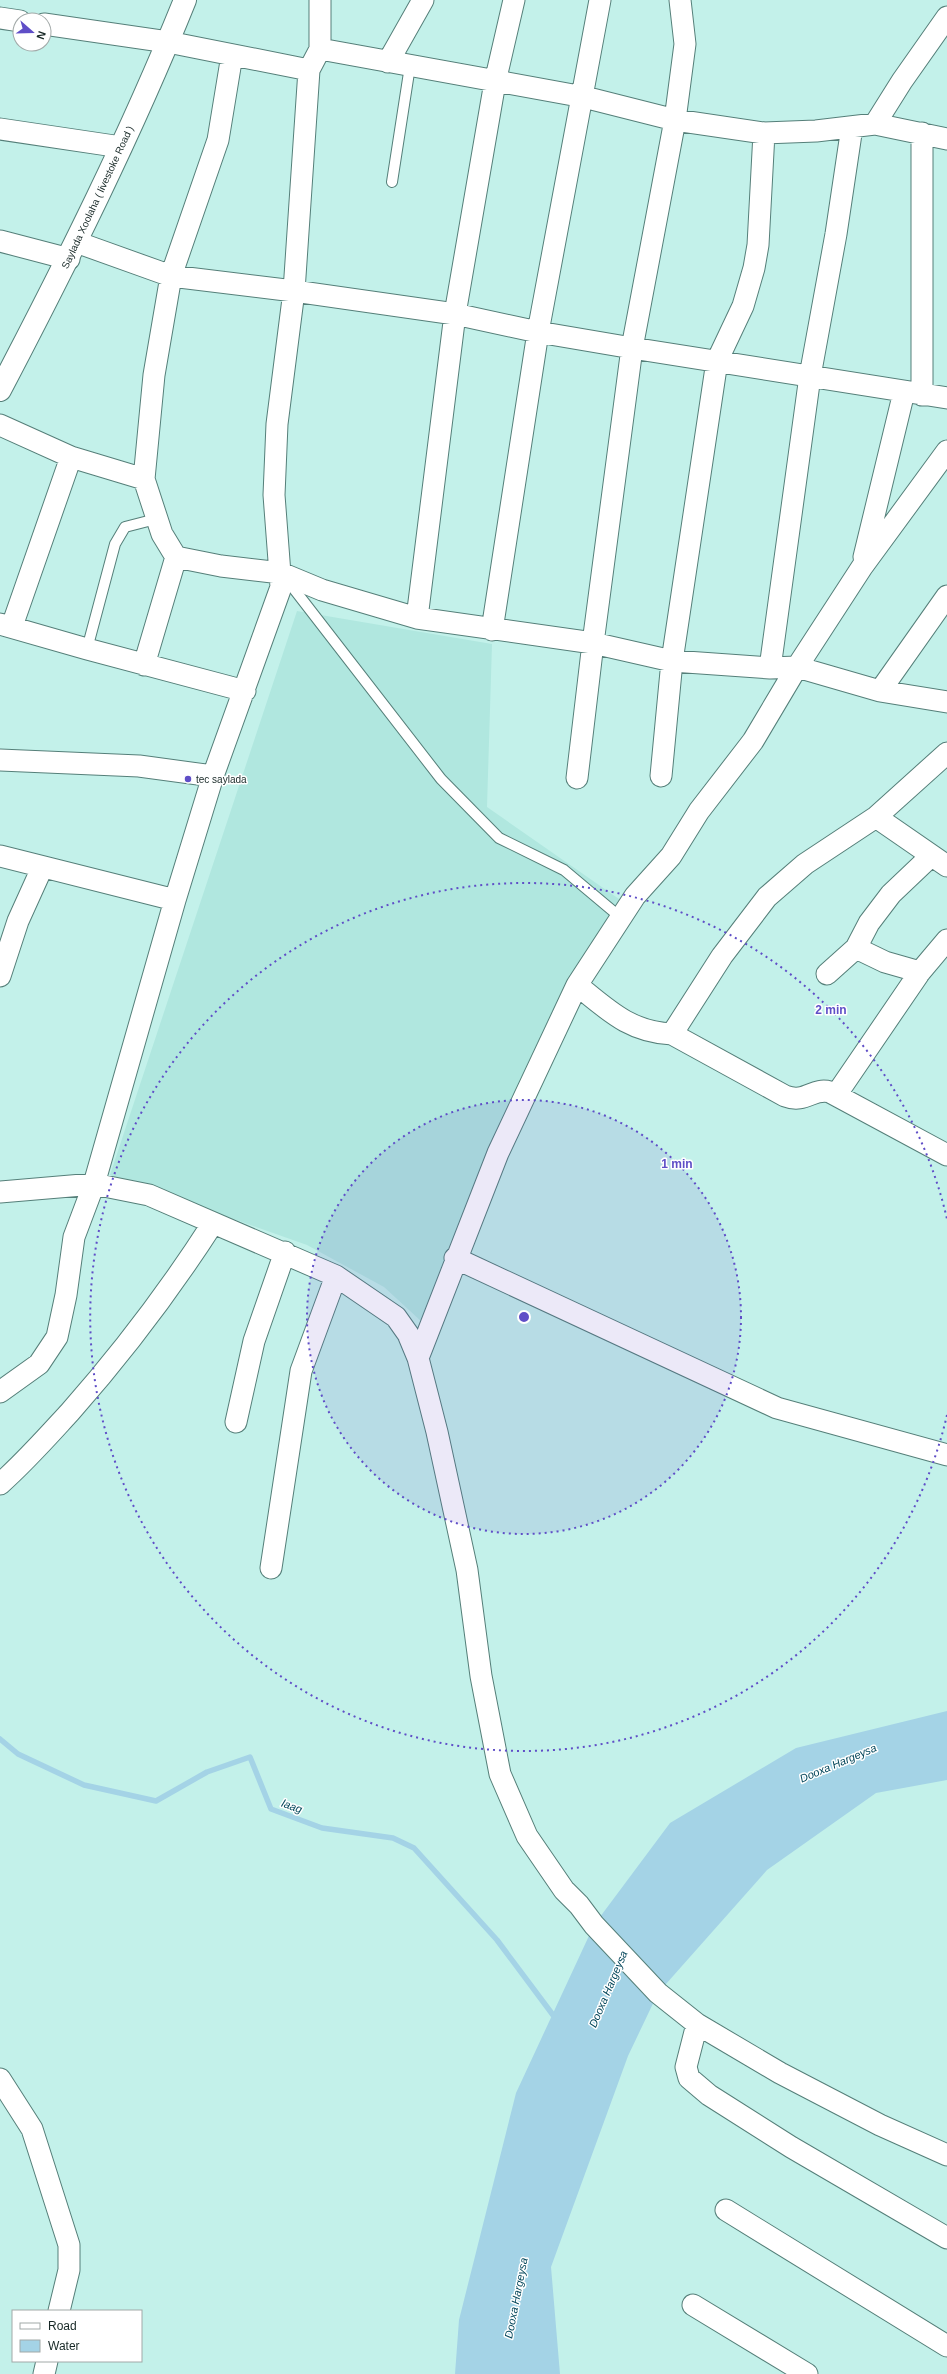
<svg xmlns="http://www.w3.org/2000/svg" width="947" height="2374" viewBox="0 0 947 2374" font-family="Arial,sans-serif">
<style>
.built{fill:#b0e7df}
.water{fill:#a4d3e6}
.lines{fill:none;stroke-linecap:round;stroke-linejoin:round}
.stream{stroke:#a4d3e6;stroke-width:5.5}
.lane-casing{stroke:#557f79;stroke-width:12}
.street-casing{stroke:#557f79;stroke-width:23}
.secondary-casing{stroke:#557f79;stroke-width:24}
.lane{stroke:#fff;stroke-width:10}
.street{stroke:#fff;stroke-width:21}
.secondary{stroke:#fff;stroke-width:22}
.ring{fill:none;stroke:#5f4ec7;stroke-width:2;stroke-dasharray:2 4}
.poi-dot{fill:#5f4ec7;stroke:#fff;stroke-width:1.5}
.labels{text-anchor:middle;stroke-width:3;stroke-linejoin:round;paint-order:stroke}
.street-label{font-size:10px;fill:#172826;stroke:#fff}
.poi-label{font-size:10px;fill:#172826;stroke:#fff;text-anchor:start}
.water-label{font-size:11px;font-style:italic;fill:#024559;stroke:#fff}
.centre{fill:#5f4ec7;stroke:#fff;stroke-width:2}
.ring-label{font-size:12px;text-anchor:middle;font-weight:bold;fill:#5f4ec7;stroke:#fff;stroke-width:3;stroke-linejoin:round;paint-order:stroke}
</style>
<rect width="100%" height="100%" fill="#c3f1ea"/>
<path class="built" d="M 297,611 L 492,644 L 487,807 L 619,899 L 422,1322 L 384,1287 L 307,1245 L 110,1175 Z"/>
<path class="water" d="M 947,1711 L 947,1780 L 876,1793 L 767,1870 L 658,1993 L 628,2056 L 551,2267 L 560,2374 L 455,2374 L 459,2320 L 516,2093 L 594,1925 L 670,1823 L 796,1748 Z"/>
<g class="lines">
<path class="stream" d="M 0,1739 L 18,1754 L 84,1785 L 156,1801 L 207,1772 L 250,1757 L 271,1809 L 322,1828 L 393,1838 L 414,1848 L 497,1940 L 553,2015"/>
<defs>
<path id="lane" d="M 392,182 L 410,66
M 287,580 L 441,779 L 499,838 L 564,870 L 620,917
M 87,649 L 115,544 L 125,527 L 156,519"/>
<path id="street" d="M 0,18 L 20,21
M 44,24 L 168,42 L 309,70
M 320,49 L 584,97 L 675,120 L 764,133 L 816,131 L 875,124 L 947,139
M 232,55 L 218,140 L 171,276 L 154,375 L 144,479 L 162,534 L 176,557 L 221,566 L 281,573 L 322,590 L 417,618 L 593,643 L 672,661 L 770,668 L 797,667 L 880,691 L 947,702
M 388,62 L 423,0
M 875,124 L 902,81 L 947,17
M 0,129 L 121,147
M 0,241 L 69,259
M 76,242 L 171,276 L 294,291 L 455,314 L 538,332 L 632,348 L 947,398
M 922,395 L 922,133
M 0,425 L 71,457 L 144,479
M 947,451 L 862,567 L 797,667 L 753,741 L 699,811 L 671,856 L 635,896 L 577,985 C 609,1011 630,1032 672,1034 L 785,1096 C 806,1104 813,1087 830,1092 L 947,1155
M 864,557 L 904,392
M 417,618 L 455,314 L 495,82 L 514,0
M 0,624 L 87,649 L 245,691
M 12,626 L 71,457
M 492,630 L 538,332 L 600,0
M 144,665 L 176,557
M 770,668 L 810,376 L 836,234 L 852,127
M 880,691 L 947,596
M 0,760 L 139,766 L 213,776
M 661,776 L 672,661 L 717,361 L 743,306 L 754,268 L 758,245 L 764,133
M 577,778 L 593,643 L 632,348 L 675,120 L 685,44 L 680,0
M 876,817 L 947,866
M 0,856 L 175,900
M 856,948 L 885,962 L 920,972
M 827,974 L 856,948 L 869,923 L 891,894 L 931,856
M 0,976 L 18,921 L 42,868
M 672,1034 L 722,956 L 767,897 L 805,864 L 876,817 L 947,753
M 836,1095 L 920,972 L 947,940
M 0,1192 L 94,1184 L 149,1195 L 336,1276 L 396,1317 L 408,1334 L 418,1358 L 437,1432 L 467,1570 L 481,1676 L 500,1774 L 527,1836 L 564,1890 L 579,1905 L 594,1925 L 658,1993 L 697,2024 L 780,2073 L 880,2125 L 947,2155
M 455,1258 L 777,1408 L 947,1455
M 418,1358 L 498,1153 L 577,985
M 0,1392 L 39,1364 L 57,1337 L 66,1295 L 74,1237 L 94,1184 L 175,900 L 213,776 L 281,587 L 274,495 L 277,424 L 294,291 L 309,70 L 320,49 L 320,0
M 236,1422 L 254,1341 L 285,1252
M 0,1484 C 25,1462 47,1437 70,1412 C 123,1352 170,1290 213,1223
M 271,1568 L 301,1371 L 336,1276
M 697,2024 L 686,2067 L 689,2078 L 709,2095 L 791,2147 L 947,2238
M 0,2079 L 32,2129 L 69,2245 L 69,2270 L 59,2311
M 726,2210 L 947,2346
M 693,2305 L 807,2374
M 44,2374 L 47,2361"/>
<path id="secondary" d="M 0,390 C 67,262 131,134 185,0"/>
</defs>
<use href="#lane" class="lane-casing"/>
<use href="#street" class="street-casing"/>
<use href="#secondary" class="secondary-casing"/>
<use href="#lane" class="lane"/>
<use href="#street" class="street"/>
<use href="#secondary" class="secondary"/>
</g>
<circle cx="524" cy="1317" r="217" fill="#5f4ec7" fill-opacity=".12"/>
<g class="ring">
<circle cx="524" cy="1317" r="217"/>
<path d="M947 1415A434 434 0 1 1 947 1219"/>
</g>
<circle class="poi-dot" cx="188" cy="779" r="4"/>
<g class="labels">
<g class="street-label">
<text transform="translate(97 197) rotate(-65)" y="4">Saylada Xoolaha ( livestoke Road )</text>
</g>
<g class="poi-label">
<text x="196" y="783">tec saylada</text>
</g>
<g class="water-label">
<text transform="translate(838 1763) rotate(-23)" y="4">Dooxa Hargeysa</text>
<text transform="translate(292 1806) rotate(20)" y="4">laag</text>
<text transform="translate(608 1989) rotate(-67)" y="4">Dooxa Hargeysa</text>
<text transform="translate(516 2298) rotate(-79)" y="4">Dooxa Hargeysa</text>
</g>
</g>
<circle cx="524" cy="1317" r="6" class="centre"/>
<g class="ring-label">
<text x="831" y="1014">2 min</text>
<text x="677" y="1168">1 min</text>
</g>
<rect x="12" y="2310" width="130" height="52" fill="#ffffff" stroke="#a2a9a8"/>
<rect x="20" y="2323" width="20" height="6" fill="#ffffff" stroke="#a2a9a8"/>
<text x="48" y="2330" font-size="12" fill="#172826">Road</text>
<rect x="20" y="2340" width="20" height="12" fill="#a4d3e6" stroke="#a2a9a8"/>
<text x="48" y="2350" font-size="12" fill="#172826">Water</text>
<g transform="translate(32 32) rotate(110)"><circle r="19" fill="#ffffff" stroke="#a2a9a8"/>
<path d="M0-3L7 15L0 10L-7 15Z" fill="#5f4ec7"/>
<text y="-6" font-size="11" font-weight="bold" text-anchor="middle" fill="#172826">N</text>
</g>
</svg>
